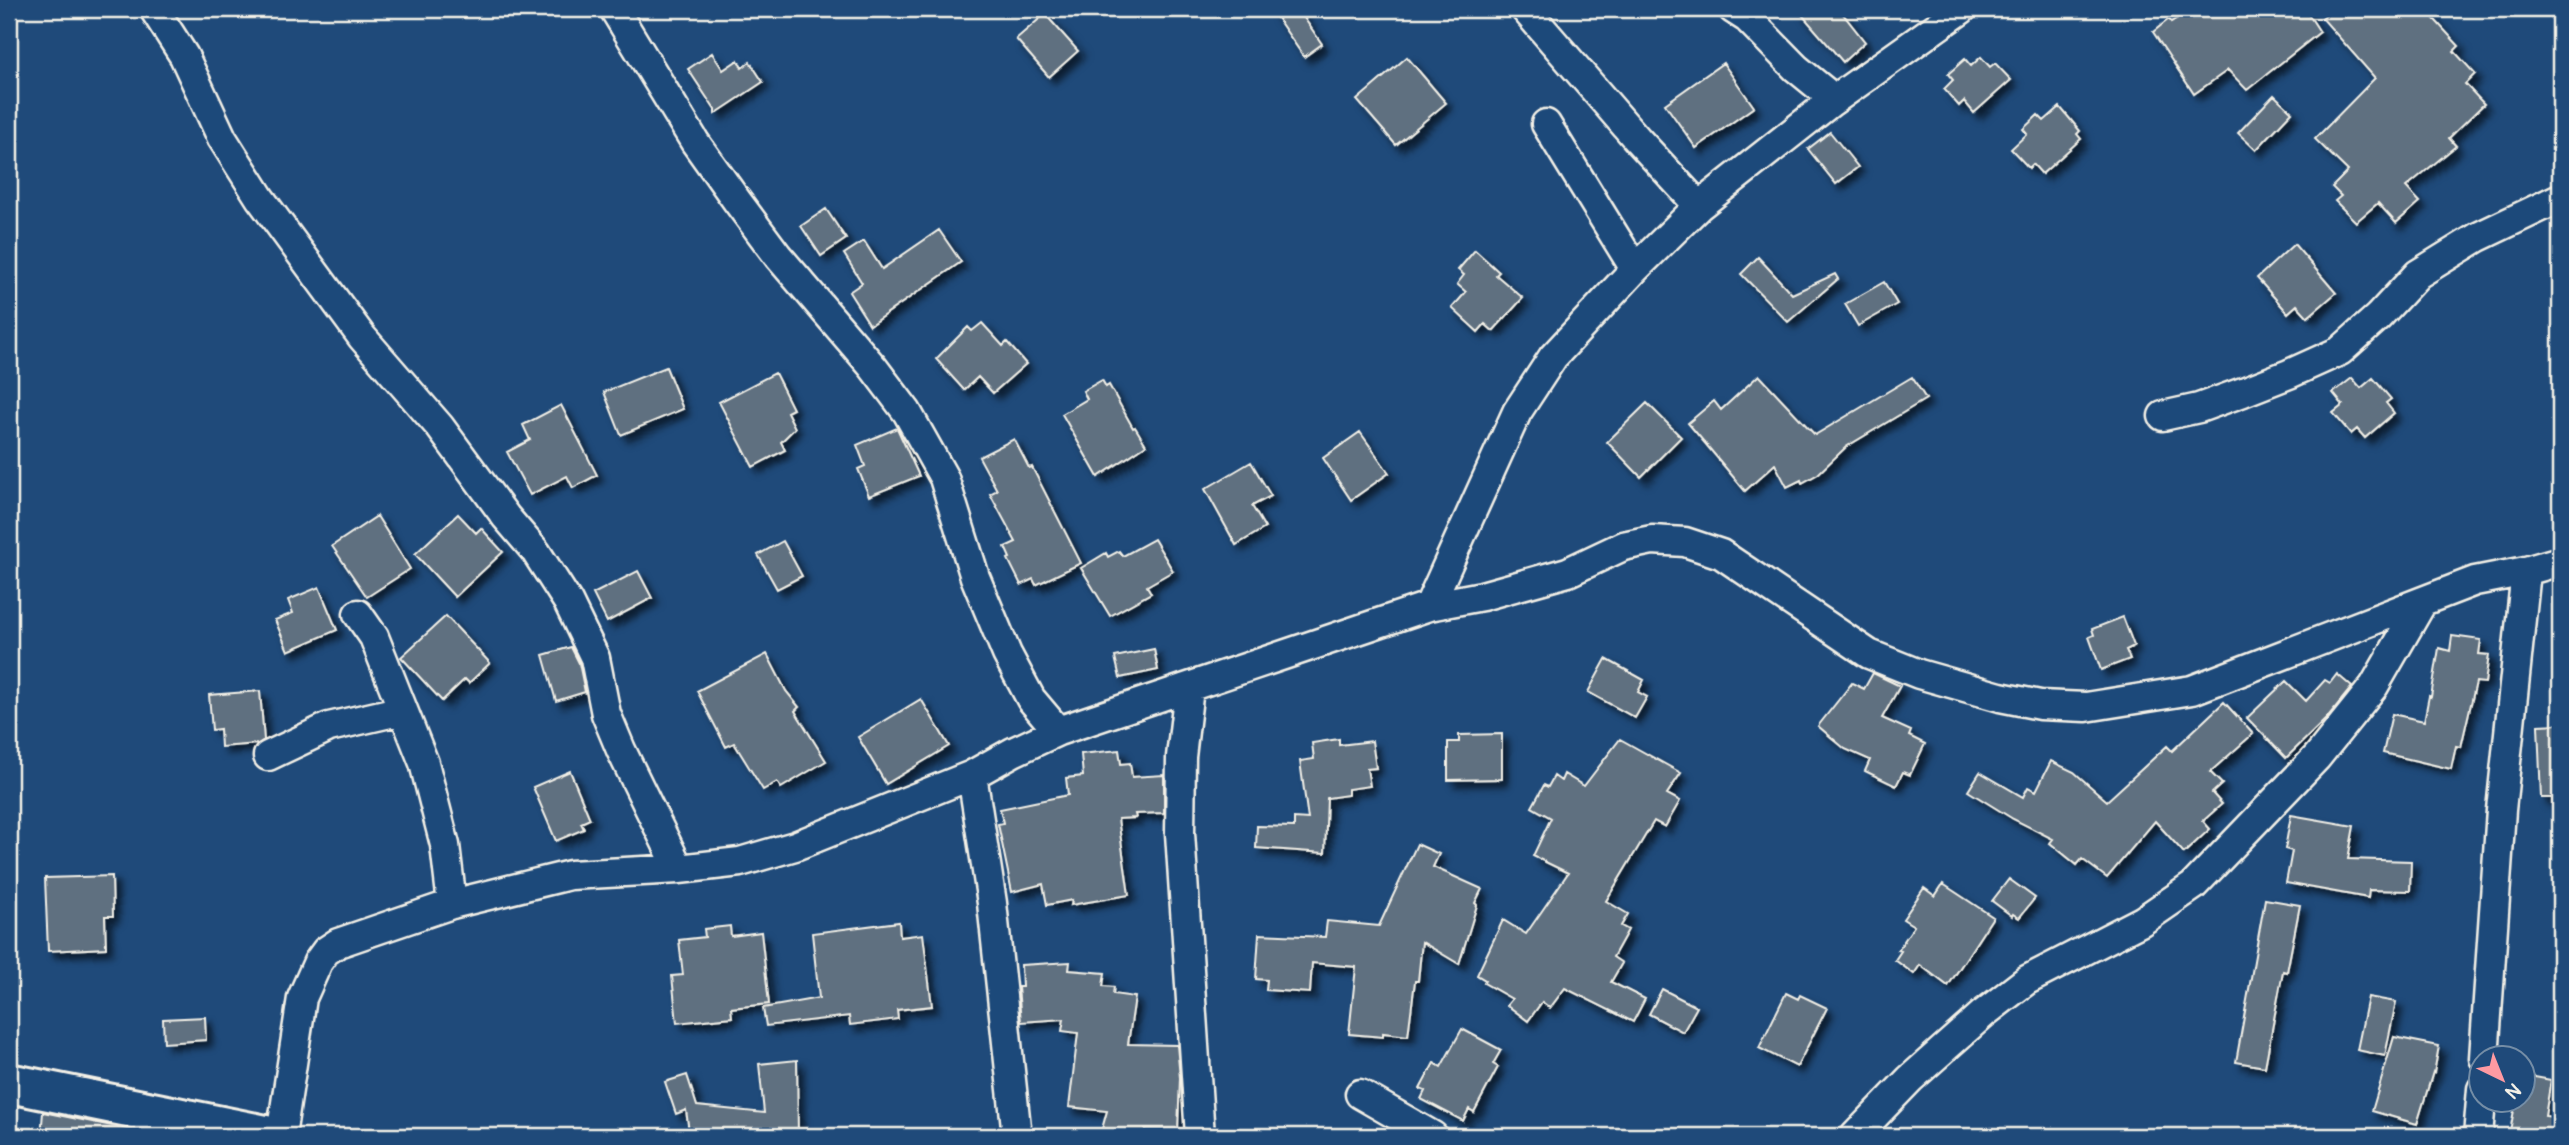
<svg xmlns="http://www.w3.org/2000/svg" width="2569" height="1145" viewBox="0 0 2569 1145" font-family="Pangolin,sans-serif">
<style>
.building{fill:#5f7080;stroke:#f4f1e8;stroke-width:2;filter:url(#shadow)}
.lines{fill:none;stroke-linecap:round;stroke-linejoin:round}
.street-casing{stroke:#f4f1e8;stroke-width:33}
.secondary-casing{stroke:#f4f1e8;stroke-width:44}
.street{stroke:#1f4a7a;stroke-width:28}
.secondary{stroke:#1f4a7a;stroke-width:38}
</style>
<defs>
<filter id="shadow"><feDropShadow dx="6" dy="6" stdDeviation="3.5" flood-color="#0009"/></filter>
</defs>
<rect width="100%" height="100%" fill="#1f4a7a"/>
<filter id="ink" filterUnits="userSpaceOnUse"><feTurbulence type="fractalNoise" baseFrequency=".0143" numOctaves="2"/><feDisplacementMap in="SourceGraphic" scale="14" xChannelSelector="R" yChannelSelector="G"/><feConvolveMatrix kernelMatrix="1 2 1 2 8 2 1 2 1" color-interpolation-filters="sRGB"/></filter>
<g filter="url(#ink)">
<path class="building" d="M 1271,9 L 1298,9 L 1322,44 L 1304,57 Z
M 1797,9 L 1839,9 L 1865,42 L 1843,62 Z
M 2191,9 L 2305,9 L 2320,32 L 2247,90 L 2228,70 L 2194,94 L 2153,32 L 2169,19 L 2171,22 Z
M 2334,9 L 2425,9 L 2459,46 L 2454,51 L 2475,74 L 2465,84 L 2484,104 L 2449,138 L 2456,146 L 2406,187 L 2420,202 L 2396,223 L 2378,203 L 2356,222 L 2335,201 L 2341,196 L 2332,187 L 2348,171 L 2315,139 L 2375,78 L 2322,18 Z
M 1045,14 L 1078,51 L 1049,77 L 1016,39 Z
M 712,53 L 723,70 L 738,60 L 742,68 L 750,62 L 763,82 L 715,114 L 715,110 L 688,69 Z
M 1407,57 L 1446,103 L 1396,145 L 1357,100 Z
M 1981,57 L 1990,67 L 1995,63 L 2011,80 L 1974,113 L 1964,101 L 1959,106 L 1944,89 L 1953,80 L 1948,74 L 1965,59 L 1971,66 Z
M 1723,63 L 1754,107 L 1696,148 L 1665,104 Z
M 2274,95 L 2292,112 L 2256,150 L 2238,133 Z
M 2060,107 L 2080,131 L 2077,134 L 2081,139 L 2042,174 L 2033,164 L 2029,168 L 2011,149 L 2027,134 L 2023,129 L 2038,115 L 2044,121 Z
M 1830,132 L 1858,167 L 1836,184 L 1808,149 Z
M 826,209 L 846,239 L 821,256 L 801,226 Z
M 939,230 L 961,262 L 870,325 L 849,292 L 862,283 L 844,254 L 864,241 L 882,269 Z
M 2294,244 L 2336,293 L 2308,317 L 2297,305 L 2288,313 L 2257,278 Z
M 1475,250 L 1499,272 L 1496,275 L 1523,298 L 1493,331 L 1485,324 L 1478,332 L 1452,308 L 1466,292 L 1457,284 L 1464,275 L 1458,270 Z
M 1758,257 L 1792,294 L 1835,274 L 1838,279 L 1788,322 L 1741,274 Z
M 1884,282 L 1897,304 L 1858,326 L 1845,304 Z
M 982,323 L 1003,346 L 1007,342 L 1026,364 L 993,393 L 978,377 L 964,390 L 936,359 L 968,327 L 972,331 Z
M 666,367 L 683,409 L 621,435 L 604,392 Z
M 775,373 L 793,409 L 787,412 L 795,428 L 781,442 L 785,450 L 753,467 L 719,402 Z
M 1759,375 L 1815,435 L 1912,377 L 1926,399 L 1846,447 L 1818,474 L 1802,483 L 1801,480 L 1787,487 L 1775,464 L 1745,491 L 1688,423 L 1714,401 L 1721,410 Z
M 2352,378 L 2361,388 L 2373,378 L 2391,399 L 2386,403 L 2394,413 L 2365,438 L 2357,429 L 2351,434 L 2333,413 L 2343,405 L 2333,393 Z
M 1102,380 L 1106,387 L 1109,385 L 1133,428 L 1135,427 L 1146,445 L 1098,477 L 1062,414 L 1087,399 L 1083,391 Z
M 1647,403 L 1681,437 L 1641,477 L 1607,442 Z
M 561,405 L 597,475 L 573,488 L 567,476 L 530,495 L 507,452 L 530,440 L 523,425 Z
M 897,428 L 919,476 L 869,496 L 858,469 L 865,466 L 857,445 Z
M 1360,432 L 1389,473 L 1351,500 L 1323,458 Z
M 1014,439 L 1029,468 L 1032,467 L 1081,563 L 1036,585 L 1033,579 L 1021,585 L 1008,559 L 1010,558 L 1005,547 L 1016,542 L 990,494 L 997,490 L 979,457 Z
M 1251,462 L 1271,496 L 1252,506 L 1265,528 L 1236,545 L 1205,489 Z
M 458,514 L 476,533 L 481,528 L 503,552 L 455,597 L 415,554 Z
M 377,516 L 410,569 L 367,597 L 332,546 Z
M 1154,539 L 1173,571 L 1147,586 L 1151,593 L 1110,616 L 1081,568 L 1106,553 L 1108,557 L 1119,551 L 1123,556 Z
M 783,541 L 802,576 L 777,589 L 758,555 Z
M 638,571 L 652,598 L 607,622 L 593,594 Z
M 319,587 L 337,630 L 288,651 L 275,620 L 293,613 L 288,600 Z
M 446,616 L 490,663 L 469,683 L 465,679 L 442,701 L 401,657 Z
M 2123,617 L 2134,646 L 2126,650 L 2130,659 L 2101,670 L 2089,637 L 2094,635 L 2092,629 Z
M 2452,636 L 2481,640 L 2479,654 L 2489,655 L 2485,683 L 2476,682 L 2461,747 L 2456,746 L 2451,769 L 2383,753 L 2392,714 L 2424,721 L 2429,696 L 2431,697 L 2439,648 L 2450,651 Z
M 571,647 L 579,663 L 585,692 L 556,701 L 543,655 Z
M 1154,649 L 1158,670 L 1120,678 L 1115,657 Z
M 767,654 L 786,691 L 799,707 L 795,711 L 826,761 L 781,788 L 777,782 L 763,790 L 734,743 L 726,747 L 697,691 Z
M 1606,659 L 1644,680 L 1638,692 L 1647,697 L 1635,718 L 1588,692 Z
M 1873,673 L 1900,686 L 1882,718 L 1911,731 L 1909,736 L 1925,744 L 1910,775 L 1903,772 L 1896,786 L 1865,771 L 1870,760 L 1845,749 L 1818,726 L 1852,683 L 1864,689 Z
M 2337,674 L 2352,687 L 2326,719 L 2286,758 L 2247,718 L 2286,681 L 2306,701 L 2325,680 L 2330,683 Z
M 260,691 L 264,740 L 258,744 L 221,747 L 220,729 L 212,730 L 209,695 Z
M 921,699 L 949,746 L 886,784 L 858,737 Z
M 2224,702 L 2253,734 L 2210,772 L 2222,784 L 2212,793 L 2222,804 L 2203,821 L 2210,829 L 2184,853 L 2155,821 L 2107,878 L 2082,859 L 2077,865 L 2050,843 L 2053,839 L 2013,819 L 1968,791 L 1980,772 L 2023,797 L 2028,787 L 2036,791 L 2051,761 L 2074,772 L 2107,801 L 2167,746 L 2172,751 Z
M 2560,724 L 2560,798 L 2541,798 L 2538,725 Z
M 1502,734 L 1502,779 L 1448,780 L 1448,742 L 1459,742 L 1459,735 Z
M 1339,739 L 1339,745 L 1372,741 L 1376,768 L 1367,769 L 1370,786 L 1348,789 L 1348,795 L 1327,798 L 1325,853 L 1256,848 L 1257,826 L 1294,827 L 1294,818 L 1308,819 L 1300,761 L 1314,759 L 1312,743 Z
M 1620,739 L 1681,773 L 1667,794 L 1680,801 L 1665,827 L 1654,821 L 1606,901 L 1628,914 L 1621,926 L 1628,930 L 1613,957 L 1622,963 L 1611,982 L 1645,999 L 1633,1022 L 1565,988 L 1550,1008 L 1542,1002 L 1528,1021 L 1507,1005 L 1512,999 L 1484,983 L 1485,980 L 1477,975 L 1503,920 L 1526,934 L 1568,873 L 1533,856 L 1551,818 L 1532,807 L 1544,785 L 1548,787 L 1554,776 L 1561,781 L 1564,774 L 1584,786 Z
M 1119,750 L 1121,764 L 1130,763 L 1132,777 L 1164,775 L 1164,813 L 1135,814 L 1136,818 L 1118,819 L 1129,895 L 1071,905 L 1072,900 L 1047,905 L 1043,884 L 1012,892 L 998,824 L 1003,823 L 1000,809 L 1068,795 L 1066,778 L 1083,776 L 1081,754 Z
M 570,771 L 590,819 L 581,823 L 584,829 L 556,841 L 533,787 Z
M 2291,815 L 2354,826 L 2348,859 L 2411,861 L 2410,891 L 2369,890 L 2368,898 L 2286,883 L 2292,851 L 2285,849 Z
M 1417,844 L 1439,854 L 1433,867 L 1482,889 L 1475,903 L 1477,905 L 1459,964 L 1422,942 L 1418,981 L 1415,981 L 1408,1036 L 1383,1033 L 1383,1037 L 1349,1034 L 1356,967 L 1312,963 L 1310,993 L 1266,990 L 1267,980 L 1256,979 L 1259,934 L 1325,937 L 1327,921 L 1379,926 Z
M 112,876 L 113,916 L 105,916 L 106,948 L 48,951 L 45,878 Z
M 2009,879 L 2035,898 L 2019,918 L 2013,914 L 2012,916 L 1992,901 Z
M 1943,884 L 1993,917 L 1948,986 L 1920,965 L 1914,974 L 1895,960 L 1901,951 L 1898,950 L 1914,926 L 1903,919 L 1924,888 L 1935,896 Z
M 2265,899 L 2300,905 L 2287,972 L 2283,971 L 2265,1067 L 2236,1062 Z
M 899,922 L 900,937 L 923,934 L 932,1006 L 897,1010 L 898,1019 L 850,1025 L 849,1016 L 766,1026 L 763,1008 L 819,998 L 812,933 Z
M 730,926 L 731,936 L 761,932 L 769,1004 L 731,1008 L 732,1017 L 677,1023 L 672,976 L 683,975 L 679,940 L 705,937 L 704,929 Z
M 1070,962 L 1069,970 L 1105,973 L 1103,986 L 1114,987 L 1113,994 L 1135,997 L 1128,1044 L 1177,1045 L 1180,1078 L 1178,1130 L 1145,1129 L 1145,1136 L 1100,1136 L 1107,1111 L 1069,1107 L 1078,1033 L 1062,1031 L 1064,1019 L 1021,1022 L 1018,987 L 1022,987 L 1021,965 Z
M 1662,989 L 1697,1007 L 1683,1032 L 1649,1014 Z
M 1786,993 L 1798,999 L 1800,995 L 1827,1008 L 1797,1067 L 1759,1048 Z
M 2368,997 L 2396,1002 L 2385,1056 L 2357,1050 Z
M 205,1017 L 206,1040 L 164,1043 L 163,1019 Z
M 1462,1029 L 1501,1050 L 1493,1064 L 1498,1067 L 1474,1112 L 1469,1109 L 1463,1121 L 1421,1099 L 1425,1091 L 1420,1089 L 1434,1063 L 1441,1067 Z
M 2394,1037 L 2439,1046 L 2434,1073 L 2433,1072 L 2417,1124 L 2372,1111 Z
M 797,1060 L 798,1136 L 704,1136 L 705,1129 L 689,1132 L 686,1110 L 676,1114 L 665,1082 L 687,1075 L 697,1106 L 764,1113 L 759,1064 Z
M 2524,1075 L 2551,1080 L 2545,1116 L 2560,1118 L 2560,1136 L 2509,1136 L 2516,1100 L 2524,1100 Z
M 43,1112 L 132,1130 L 132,1136 L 41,1136 Z"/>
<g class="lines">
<defs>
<path id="street" d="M 154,9 L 184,56 L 222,138 L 260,198 L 362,337 L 440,427 L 506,517 L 536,552 L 568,602 L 595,658 L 606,714 L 621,750 L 679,869
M 614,9 L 695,142 L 737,201 L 778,256 L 873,367 L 907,412 L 944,478 L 975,577 L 1007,654 L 1031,699 L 1058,731
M 1525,9 L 1638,140 L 1699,206
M 1733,9 L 1747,18 L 1796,68 L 1834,99
M 1546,124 L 1635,269
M 2163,416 L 2199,408 L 2243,392 L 2289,374 L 2340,351 L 2378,317 L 2418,274 L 2478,237 L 2560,198
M 1429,606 L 1517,412 L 1553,357 L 1635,269 L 1699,206 L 1831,102 L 1962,9
M 358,614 L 374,637 L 424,763 L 445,845 L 452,904
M 1189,688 L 1181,757 L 1180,833 L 1200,1136
M 268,756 L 329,727 L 403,710
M 972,775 L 992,903 L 1017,1136
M 2484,1058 L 2501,810 L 2526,571
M 1360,1094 L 1433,1136
M 281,1136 L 302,998 L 318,962 L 326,951 L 338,943 L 452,904 L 570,875 L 679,869 L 740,862 L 795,846 L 972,775 L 1013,752 L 1058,731 L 1429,606 L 1482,596 L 1568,572 L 1623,546 L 1652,540 L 1685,542 L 1721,554 L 1869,654 L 1919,674 L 2000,697 L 2040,705 L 2086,707 L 2192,690 L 2475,581 L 2526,571 L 2560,561
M 1855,1136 L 1910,1079 L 1983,1014 L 2027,980 L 2142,921 L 2193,886 L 2317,757 L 2374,686 L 2423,601
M 2478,1136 L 2482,1089"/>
<path id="secondary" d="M 9,1083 L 271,1136"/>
</defs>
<use href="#street" class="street-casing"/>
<use href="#secondary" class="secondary-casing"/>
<use href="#street" class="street"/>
<use href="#secondary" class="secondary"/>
</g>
</g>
<rect width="2569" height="1145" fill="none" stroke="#1f4a7a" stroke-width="35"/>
<rect x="18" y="18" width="2534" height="1110" fill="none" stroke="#f4f1e8" stroke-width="2.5" filter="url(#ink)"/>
<g transform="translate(2502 1079) rotate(137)"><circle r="33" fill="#1f4a7a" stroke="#748da6" stroke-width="2"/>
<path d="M0-5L12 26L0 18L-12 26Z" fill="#ff9aa2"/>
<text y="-10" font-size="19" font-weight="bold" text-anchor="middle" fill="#f4f1e8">N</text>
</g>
</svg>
